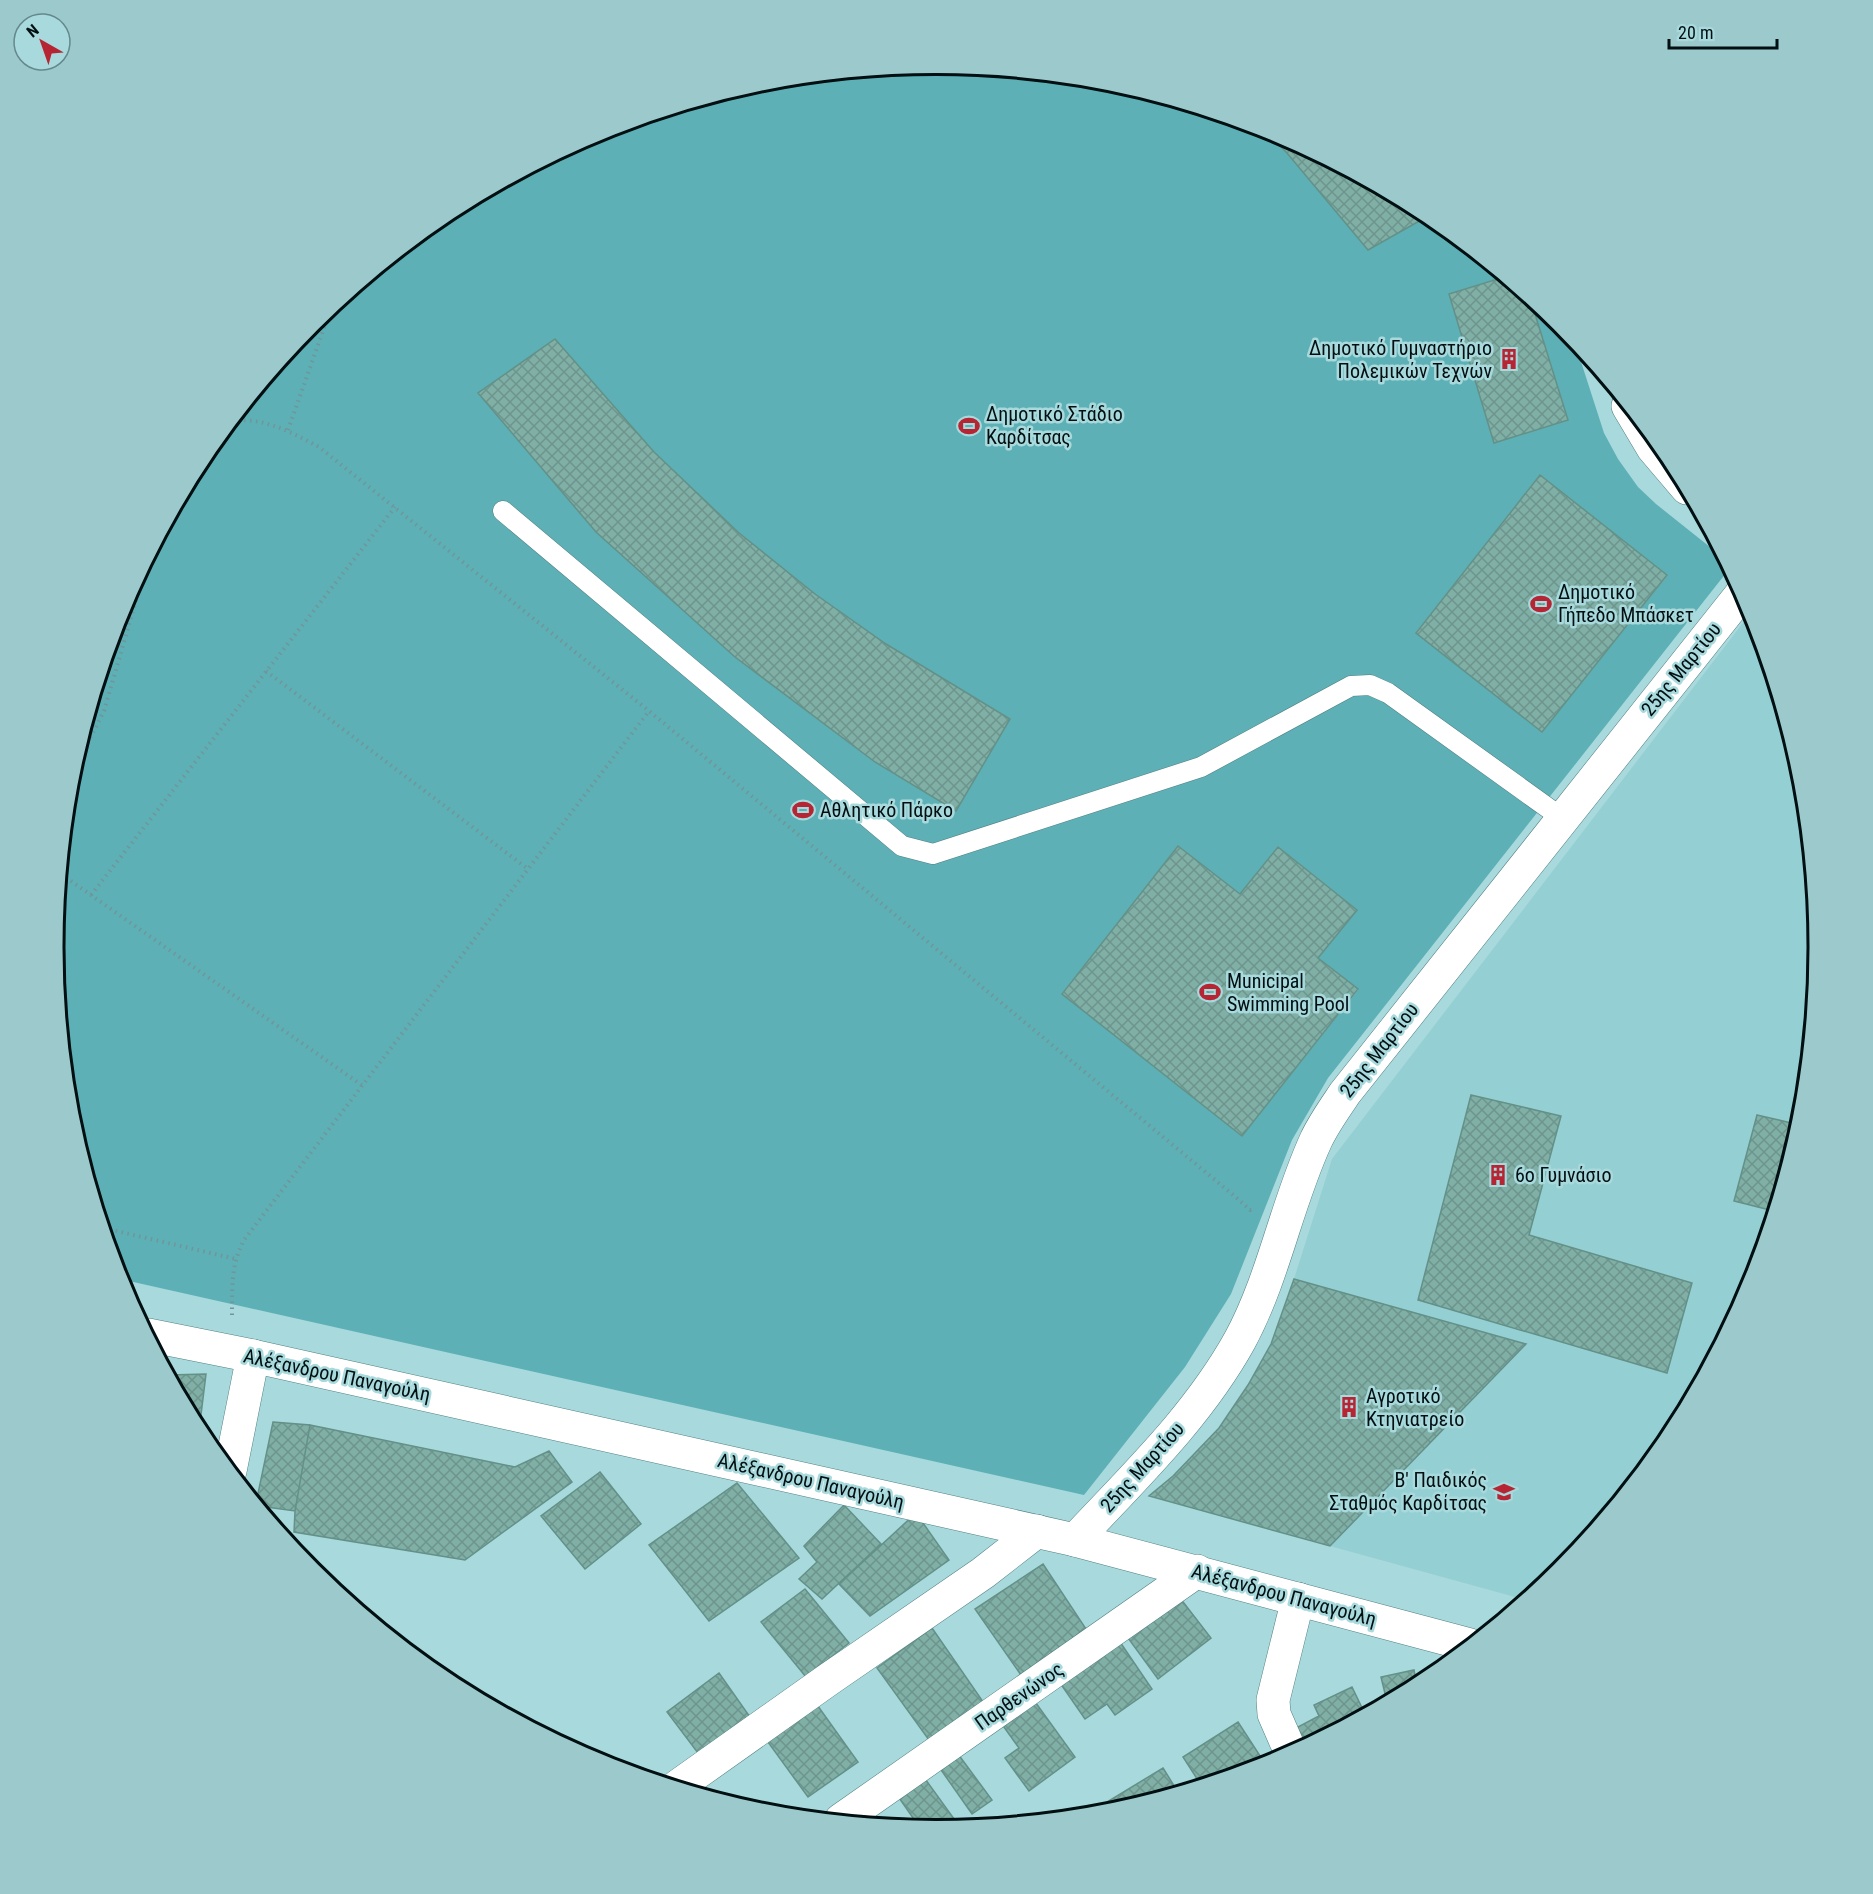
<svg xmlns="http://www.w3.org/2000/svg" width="1873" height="1894" viewBox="0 0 1873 1894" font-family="'Roboto Condensed',sans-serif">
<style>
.built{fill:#94cfd3}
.park{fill:#5db0b5;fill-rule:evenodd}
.building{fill:url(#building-cross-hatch);stroke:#639188;stroke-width:1.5}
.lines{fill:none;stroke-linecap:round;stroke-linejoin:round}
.service-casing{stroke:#518083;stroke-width:21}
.minor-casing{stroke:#518083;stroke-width:34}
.tertiary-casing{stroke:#518083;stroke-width:34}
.path{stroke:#709699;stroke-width:4;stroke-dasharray:1.5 4.5;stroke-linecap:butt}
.service{stroke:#fff;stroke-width:20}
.minor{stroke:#fff;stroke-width:33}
.tertiary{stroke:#fff;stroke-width:33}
.labels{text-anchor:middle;stroke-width:5;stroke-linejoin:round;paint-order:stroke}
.poi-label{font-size:20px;fill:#000f11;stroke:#a8d9dc;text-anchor:start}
.street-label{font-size:20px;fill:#000f11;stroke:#a8d9dc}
.rim{fill:none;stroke:#000f11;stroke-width:3}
</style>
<defs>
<pattern id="building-cross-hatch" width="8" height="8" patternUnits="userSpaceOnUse" patternTransform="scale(1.5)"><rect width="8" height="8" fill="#80afa6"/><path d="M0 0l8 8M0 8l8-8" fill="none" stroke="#6d958e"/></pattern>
</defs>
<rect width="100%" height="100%" fill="#a8d9dc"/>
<path class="built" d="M 1752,611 L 1802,775 L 1819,947 L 1802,1119 L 1752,1285 L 1670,1438 L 1560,1571 L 1526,1600 L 1330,1546 L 1525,1345 L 1294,1279 L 1332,1159 Z"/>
<path class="park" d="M 937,65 L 1109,82 L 1275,132 L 1427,213 L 1504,277 L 1449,294 L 1494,442 L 1567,420 L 1530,298 L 1561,323 L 1574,340 L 1604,433 L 1618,459 L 1638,487 L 1656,504 L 1725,559 L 1730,568 L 1328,1078 L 1292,1140 L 1231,1294 L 1185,1367 L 1084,1495 L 120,1279 L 71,1119 L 54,947 L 71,774 L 121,609 L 203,456 L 313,323 L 446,213 L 599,132 L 765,81 ZM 1540,476 L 1667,576 L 1542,732 L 1416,633 ZM 1178,846 L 1240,894 L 1278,847 L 1356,910 L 1318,958 L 1358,990 L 1242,1136 L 1062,994 Z"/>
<path class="building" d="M 1262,128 L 1275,132 L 1430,215 L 1368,250 L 1287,153 Z
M 1504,277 L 1530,298 L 1568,420 L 1494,443 L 1449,294 Z
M 555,339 L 654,452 L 739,533 L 815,594 L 886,644 L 1010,719 L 956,811 L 875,762 L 735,657 L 596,532 L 478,393 Z
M 1540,475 L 1667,575 L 1542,732 L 1416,633 Z
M 1178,846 L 1240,894 L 1278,847 L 1357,910 L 1318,958 L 1358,989 L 1242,1136 L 1062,994 Z
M 1471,1095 L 1561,1116 L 1529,1235 L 1692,1283 L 1667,1373 L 1418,1300 Z
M 1757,1115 L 1800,1125 L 1774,1211 L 1734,1201 Z
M 1294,1279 L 1526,1344 L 1330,1546 L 1149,1496 L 1173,1476 L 1219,1428 L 1248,1385 L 1271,1344 Z
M 206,1374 L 199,1431 L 169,1375 Z
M 273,1422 L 310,1425 L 295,1511 L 259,1506 L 256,1503 Z
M 310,1425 L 515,1467 L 549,1451 L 572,1482 L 465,1560 L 294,1532 L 295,1511 Z
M 600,1472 L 641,1524 L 585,1569 L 541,1516 Z
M 737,1483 L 799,1558 L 709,1621 L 649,1545 Z
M 844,1505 L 881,1544 L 822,1599 L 799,1579 L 817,1562 L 804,1546 Z
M 916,1513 L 949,1560 L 870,1616 L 839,1584 Z
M 1043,1564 L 1088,1632 L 1021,1675 L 975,1609 Z
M 805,1589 L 849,1643 L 806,1677 L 761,1622 Z
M 1180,1598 L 1211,1638 L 1158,1679 L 1128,1638 Z
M 932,1628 L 986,1706 L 934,1747 L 877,1668 Z
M 1120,1642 L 1152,1689 L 1115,1715 L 1107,1704 L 1085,1719 L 1060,1683 Z
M 1414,1670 L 1417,1686 L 1387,1702 L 1381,1677 Z
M 719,1673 L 750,1717 L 698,1753 L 667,1712 Z
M 1352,1687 L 1365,1714 L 1305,1746 L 1296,1728 L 1319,1716 L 1314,1705 Z
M 1033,1699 L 1075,1757 L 1029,1791 L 1005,1758 L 1019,1748 L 1001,1723 Z
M 815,1702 L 858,1762 L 808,1797 L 765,1738 Z
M 1238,1722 L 1266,1765 L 1201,1785 L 1183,1757 Z
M 958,1754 L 992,1800 L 972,1814 L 939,1767 Z
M 1163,1768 L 1178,1792 L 1108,1813 L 1090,1814 L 1089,1813 Z
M 923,1776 L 960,1827 L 936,1829 L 920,1828 L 897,1795 Z"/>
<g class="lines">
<defs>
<path id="service" d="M 503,511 L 902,846 L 933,854 L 1201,767 L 1351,686 L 1370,685 L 1388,693 L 1562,818"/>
<path id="minor" d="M 1628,406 L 1653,448 L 1687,488
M 230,1471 L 253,1356
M 1075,1540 C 1134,1477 1198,1416 1240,1340 C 1274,1277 1286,1205 1316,1140 C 1324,1123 1335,1108 1345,1093 L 1743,592
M 1291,1753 L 1274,1714 L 1273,1700 L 1298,1599
M 678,1786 L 829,1679 L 983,1573 L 1037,1531
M 841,1820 L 1197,1571"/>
<path id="tertiary" d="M 148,1335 L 253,1356 L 1075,1540 L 1470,1645"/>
</defs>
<use href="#service" class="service-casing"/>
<use href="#minor" class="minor-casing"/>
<use href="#tertiary" class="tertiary-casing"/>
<path class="path" d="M 232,421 C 264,417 291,432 319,447 L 649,711 L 1238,1199 L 1250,1210 L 1254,1209
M 288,430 L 331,308
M 266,671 L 528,869
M 71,775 L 104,711 L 148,559
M 61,874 L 363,1086
M 91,895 L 395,507
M 104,1228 L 236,1259
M 232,1315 C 232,1289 231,1264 244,1240 L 649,711"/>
<use href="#service" class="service"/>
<use href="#minor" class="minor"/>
<use href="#tertiary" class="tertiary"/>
</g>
<defs>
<symbol id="building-bare" viewBox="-9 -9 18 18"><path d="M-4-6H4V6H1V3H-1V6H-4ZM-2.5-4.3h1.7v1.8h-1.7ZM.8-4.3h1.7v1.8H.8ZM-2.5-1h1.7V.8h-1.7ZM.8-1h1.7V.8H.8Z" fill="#b62534" stroke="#a8d9dc" stroke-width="2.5" paint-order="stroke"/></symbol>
<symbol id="stadium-bare" viewBox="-9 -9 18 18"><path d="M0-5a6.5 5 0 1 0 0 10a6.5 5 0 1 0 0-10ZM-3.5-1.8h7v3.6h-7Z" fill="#b62534" stroke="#a8d9dc" stroke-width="2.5" paint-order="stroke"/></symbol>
<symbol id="school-bare" viewBox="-9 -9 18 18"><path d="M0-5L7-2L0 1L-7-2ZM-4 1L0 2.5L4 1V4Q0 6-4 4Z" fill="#b62534" stroke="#a8d9dc" stroke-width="2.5" paint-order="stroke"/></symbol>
</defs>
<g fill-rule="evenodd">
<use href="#building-bare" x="1494" y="344" width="30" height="30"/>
<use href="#stadium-bare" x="954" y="411" width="30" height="30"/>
<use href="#stadium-bare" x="1526" y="589" width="30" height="30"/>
<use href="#stadium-bare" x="788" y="795" width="30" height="30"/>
<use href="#stadium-bare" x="1195" y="977" width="30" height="30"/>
<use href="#building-bare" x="1483" y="1160" width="30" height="30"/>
<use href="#building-bare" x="1334" y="1392" width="30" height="30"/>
<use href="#school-bare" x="1489" y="1477" width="30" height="30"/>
</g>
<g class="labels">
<g class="poi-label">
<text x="1492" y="355" text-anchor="end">Δημοτικό Γυμναστήριο<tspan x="1492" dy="23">Πολεμικών Τεχνών</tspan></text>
<text x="986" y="421">Δημοτικό Στάδιο<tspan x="986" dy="23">Καρδίτσας</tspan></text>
<text x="1558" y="599">Δημοτικό<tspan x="1558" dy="23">Γήπεδο Μπάσκετ</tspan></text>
<text x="820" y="817">Αθλητικό Πάρκο</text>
<text x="1227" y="988">Municipal<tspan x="1227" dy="23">Swimming Pool</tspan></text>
<text x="1515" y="1182">6ο Γυμνάσιο</text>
<text x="1366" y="1403">Αγροτικό<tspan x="1366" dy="23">Κτηνιατρείο</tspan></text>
<text x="1487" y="1487" text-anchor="end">Β' Παιδικός<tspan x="1487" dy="23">Σταθμός Καρδίτσας</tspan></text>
</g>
<g class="street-label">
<text transform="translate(1681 669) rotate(-51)" y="7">25ης Μαρτίου</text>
<text transform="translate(1379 1050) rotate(-52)" y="7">25ης Μαρτίου</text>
<text transform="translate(337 1375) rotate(12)" y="7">Αλέξανδρου Παναγούλη</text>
<text transform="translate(1142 1467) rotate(-48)" y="7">25ης Μαρτίου</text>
<text transform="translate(811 1481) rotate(13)" y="7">Αλέξανδρου Παναγούλη</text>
<text transform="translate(1284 1595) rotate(15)" y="7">Αλέξανδρου Παναγούλη</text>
<text transform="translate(1019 1696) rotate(-35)" y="7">Παρθενώνος</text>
</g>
</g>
<path d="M0 0H1873V1894H0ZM64 947a872 872 0 1 1 1744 0a872 872 0 1 1-1744 0Z" fill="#9bc9cc" fill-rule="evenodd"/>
<path class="rim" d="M64 947a872 872 0 1 1 1744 0a872 872 0 1 1-1744 0Z"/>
<g transform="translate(42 42) rotate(320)"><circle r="28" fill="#a8d9dc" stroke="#65888b" stroke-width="1.5"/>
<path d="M0-4.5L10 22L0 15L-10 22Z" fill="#b62534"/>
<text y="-9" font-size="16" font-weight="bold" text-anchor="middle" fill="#000f11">N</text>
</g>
<path d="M1669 39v9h108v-9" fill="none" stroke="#000f11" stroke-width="3"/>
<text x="1678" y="39" font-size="18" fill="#000f11" stroke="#a8d9dc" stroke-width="4.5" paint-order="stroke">20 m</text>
</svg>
